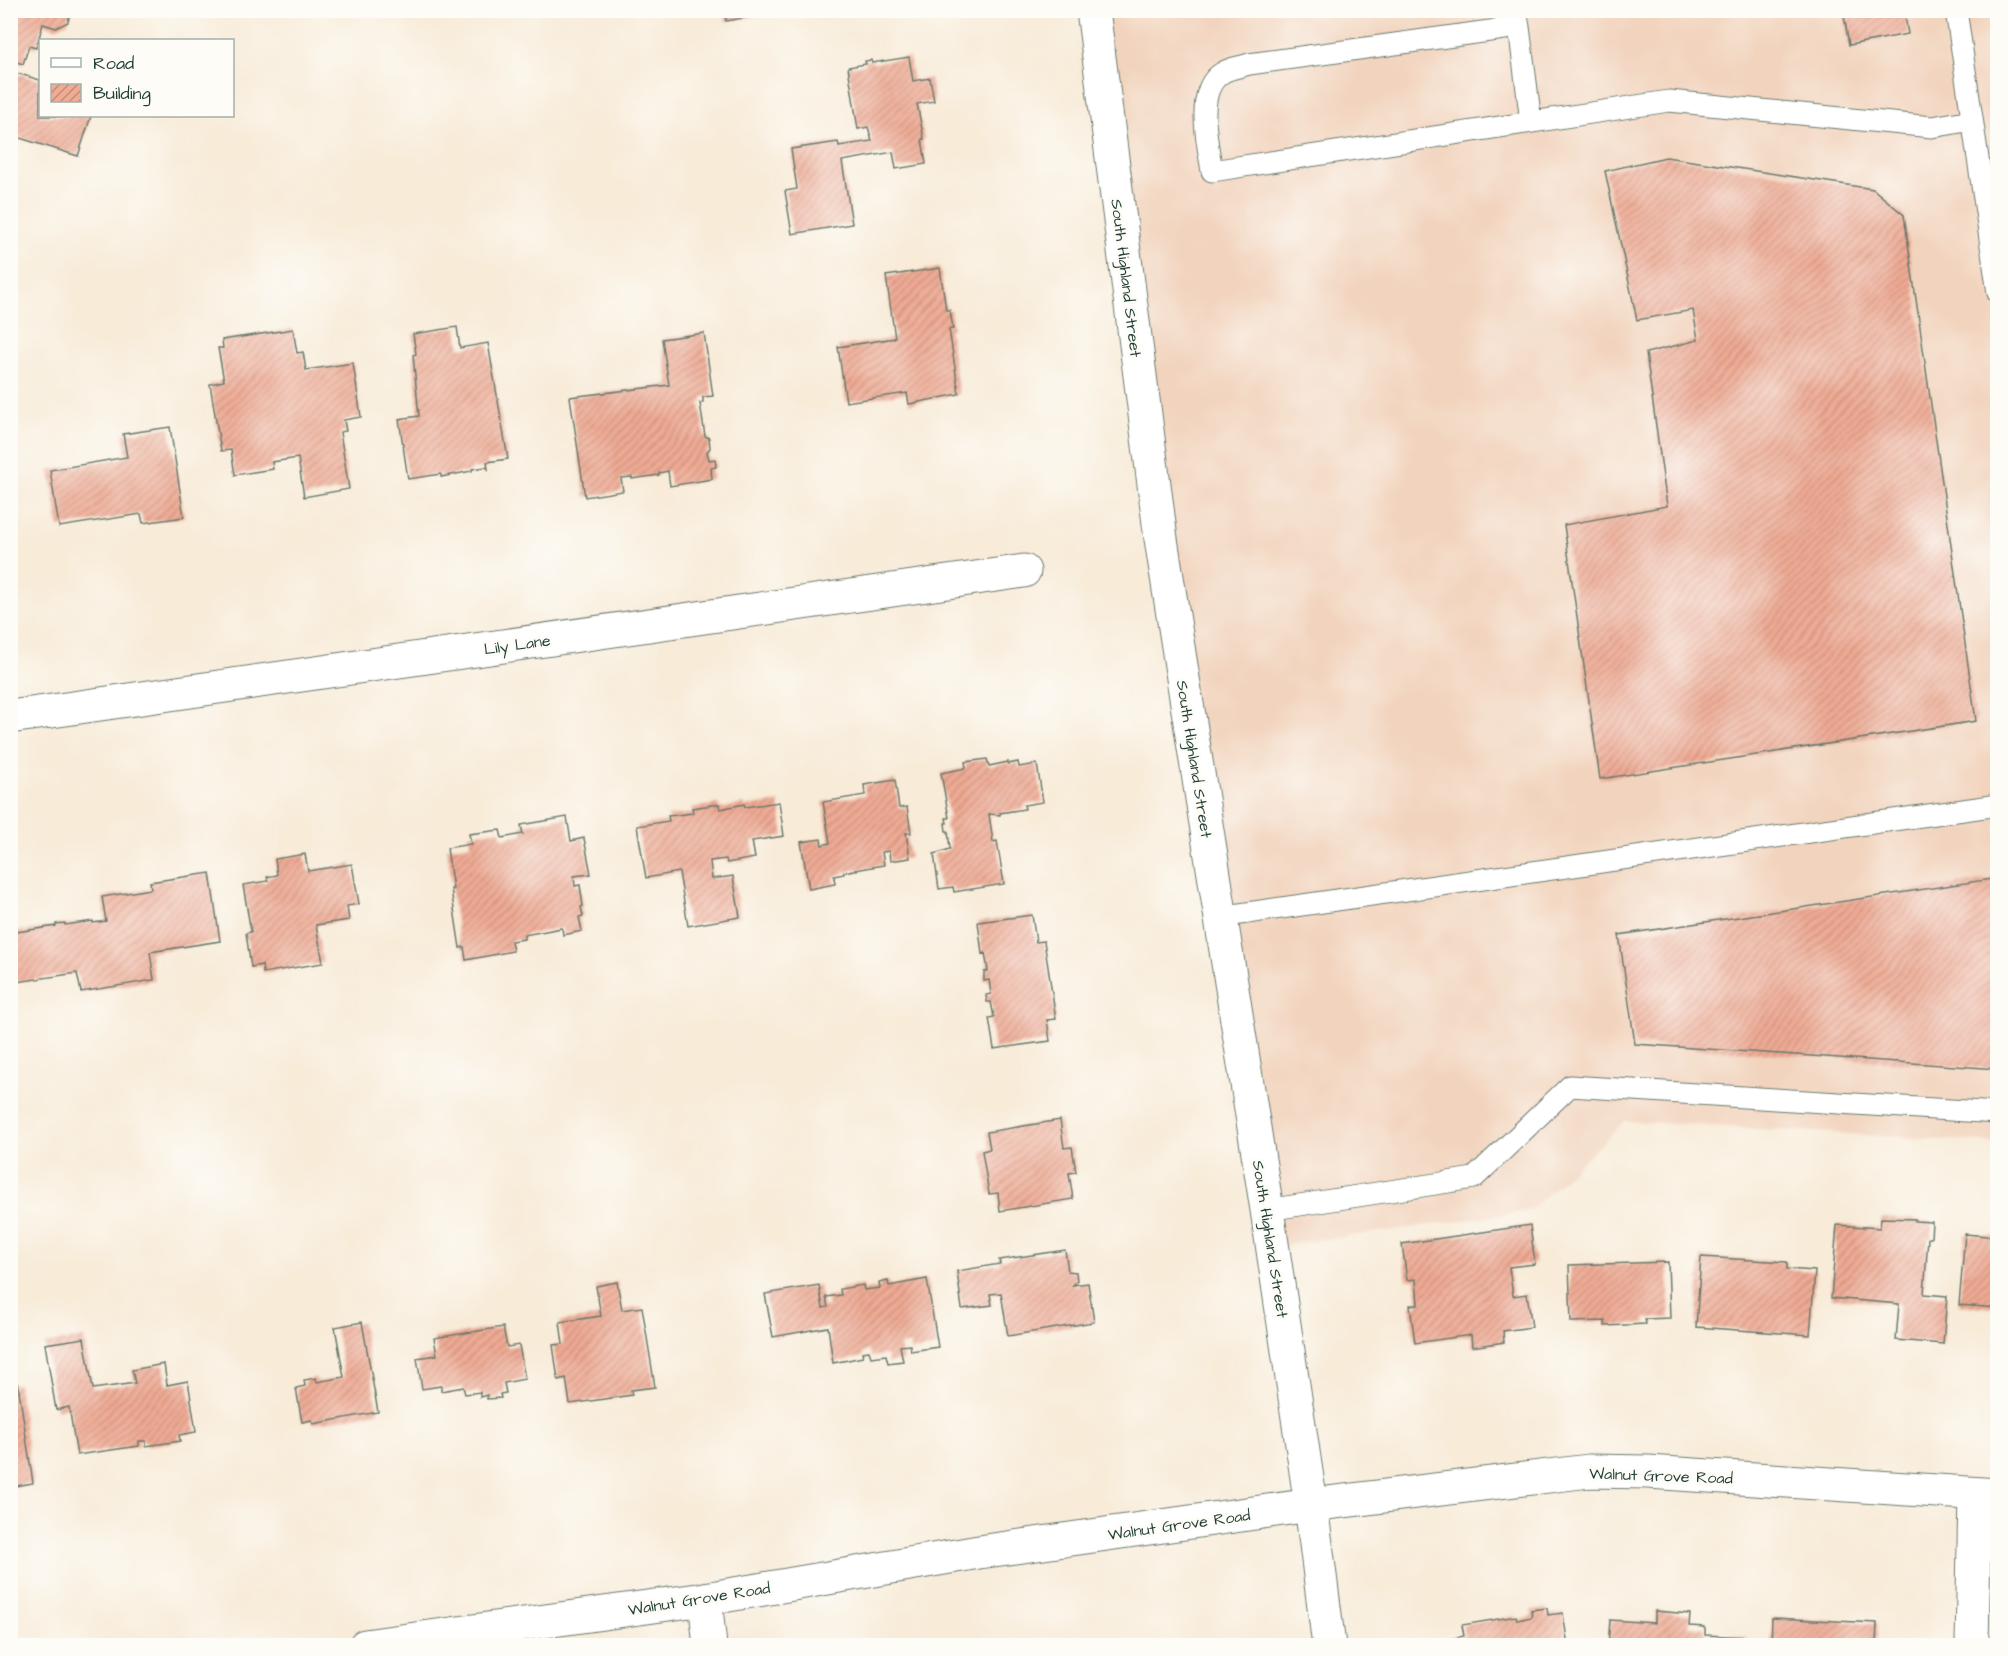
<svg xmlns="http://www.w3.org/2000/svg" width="2008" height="1656" viewBox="0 0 2008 1656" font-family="'Architects Daughter',sans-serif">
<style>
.built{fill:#f2d4be}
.building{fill:url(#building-hatch)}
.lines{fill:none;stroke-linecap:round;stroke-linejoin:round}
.service-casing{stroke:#6b7a6d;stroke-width:23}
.minor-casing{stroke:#6b7a6d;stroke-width:35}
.secondary-casing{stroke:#6b7a6d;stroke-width:35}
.service{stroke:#fff;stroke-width:21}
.minor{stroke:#fff;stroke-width:33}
.secondary{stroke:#fff;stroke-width:33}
.labels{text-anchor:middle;stroke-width:6;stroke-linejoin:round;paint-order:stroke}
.street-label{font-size:16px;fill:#1f3d34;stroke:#fdfcf7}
</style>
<defs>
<pattern id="building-hatch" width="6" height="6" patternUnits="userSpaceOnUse" patternTransform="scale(1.5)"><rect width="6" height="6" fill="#f0ab94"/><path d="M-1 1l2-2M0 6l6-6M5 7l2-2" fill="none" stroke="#c28c7a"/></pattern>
</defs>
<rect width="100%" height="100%" fill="#fdfcf7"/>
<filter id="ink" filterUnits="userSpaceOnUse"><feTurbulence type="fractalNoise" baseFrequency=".0167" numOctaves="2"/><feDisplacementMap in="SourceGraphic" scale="12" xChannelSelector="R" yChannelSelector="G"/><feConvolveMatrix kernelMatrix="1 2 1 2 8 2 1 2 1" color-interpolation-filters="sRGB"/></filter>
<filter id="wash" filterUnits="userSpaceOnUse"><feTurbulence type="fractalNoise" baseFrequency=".008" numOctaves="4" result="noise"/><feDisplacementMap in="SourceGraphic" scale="24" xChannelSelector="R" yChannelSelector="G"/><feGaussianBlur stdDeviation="1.35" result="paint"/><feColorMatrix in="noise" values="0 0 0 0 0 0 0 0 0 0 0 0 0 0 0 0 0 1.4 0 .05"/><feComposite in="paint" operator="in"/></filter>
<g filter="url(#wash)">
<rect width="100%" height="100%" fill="#f8ebd8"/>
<path class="built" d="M 1093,11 L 1997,11 L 1997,1143 L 1625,1121 L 1530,1211 L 1272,1247 Z"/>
<g id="blocks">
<path class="building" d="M 10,10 L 71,10 L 68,22 L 56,28 L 43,24 L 36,48 L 29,46 L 23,64 L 10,60 Z
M 725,10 L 773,10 L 774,13 L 726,21 Z
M 1843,10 L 1904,10 L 1908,34 L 1849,45 Z
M 909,57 L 913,81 L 930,78 L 934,101 L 917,104 L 924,139 L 922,139 L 926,164 L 896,169 L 893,152 L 842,161 L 852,224 L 792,234 L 785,191 L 797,189 L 791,149 L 838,142 L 839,146 L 872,141 L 868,127 L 858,129 L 848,67 L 866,64 L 865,61 L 871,60 L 872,63 Z
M 10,71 L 40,80 L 40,116 L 91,116 L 78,156 L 10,135 Z
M 1666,157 L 1873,189 L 1904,215 L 1976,721 L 1600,779 L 1564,525 L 1667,506 L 1646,353 L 1698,340 L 1693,310 L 1637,320 L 1605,171 Z
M 940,268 L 946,310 L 950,310 L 953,329 L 949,329 L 959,394 L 909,404 L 907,393 L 846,402 L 838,347 L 895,338 L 886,276 Z
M 457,327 L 460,348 L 488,343 L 508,459 L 487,462 L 488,469 L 486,467 L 472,469 L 472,471 L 441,477 L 441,474 L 408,479 L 399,419 L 419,416 L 413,355 L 416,354 L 413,334 Z
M 293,329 L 297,353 L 303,352 L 306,370 L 353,363 L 361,417 L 344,420 L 346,431 L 340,432 L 349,489 L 304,497 L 298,458 L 272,462 L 273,469 L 235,475 L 231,450 L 221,451 L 210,384 L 224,381 L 218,348 L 223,348 L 222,340 Z
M 704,333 L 713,396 L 703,397 L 703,402 L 700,403 L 705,436 L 709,438 L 710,448 L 707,452 L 709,460 L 715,459 L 716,467 L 711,468 L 712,479 L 670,486 L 668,471 L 659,473 L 659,475 L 632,479 L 632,477 L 621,478 L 623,491 L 585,497 L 570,397 L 669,385 L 662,339 Z
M 170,427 L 184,517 L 143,523 L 141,514 L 59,527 L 50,470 L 127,457 L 123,434 Z
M 987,759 L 989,766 L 1008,762 L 1008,764 L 1018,762 L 1019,767 L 1037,764 L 1043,802 L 1024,805 L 1025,809 L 1000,813 L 1000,815 L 989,814 L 993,842 L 997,841 L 1004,884 L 954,892 L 953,887 L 939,889 L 934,854 L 950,849 L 948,831 L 946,831 L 945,823 L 947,823 L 946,818 L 949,818 L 941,773 L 966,768 L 965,762 Z
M 895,780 L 899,808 L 907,807 L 911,833 L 906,833 L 910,858 L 890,861 L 889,851 L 882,852 L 884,865 L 844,872 L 844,874 L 834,876 L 835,884 L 809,889 L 801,842 L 821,839 L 822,845 L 830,843 L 823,802 L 865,795 L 864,785 Z
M 779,802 L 784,836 L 752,841 L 755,858 L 727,863 L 726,859 L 710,861 L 712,879 L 733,876 L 740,917 L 688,926 L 679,872 L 646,878 L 637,826 L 669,821 L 668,816 L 693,813 L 692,808 L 719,804 L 720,809 L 744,804 L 745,807 Z
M 567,817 L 571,841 L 584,838 L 591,874 L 574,876 L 575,886 L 580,885 L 583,906 L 581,907 L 583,916 L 579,917 L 582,931 L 563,935 L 562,928 L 524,935 L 524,939 L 511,941 L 513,951 L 466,960 L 464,947 L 460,948 L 451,889 L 453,889 L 447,848 L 471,844 L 469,834 L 500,830 L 502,838 L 523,834 L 521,825 Z
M 305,854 L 308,871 L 352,864 L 359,904 L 347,906 L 349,920 L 316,925 L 323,963 L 263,973 L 262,965 L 251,967 L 246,933 L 251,932 L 243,885 L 268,881 L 267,877 L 277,875 L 275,859 Z
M 210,873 L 220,941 L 150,952 L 154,980 L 81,992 L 77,973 L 10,983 L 10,933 L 56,926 L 56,924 L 65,923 L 65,925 L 93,921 L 93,923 L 106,921 L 102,897 L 151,889 L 150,882 Z
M 1998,878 L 1998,1069 L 1635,1044 L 1619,935 Z
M 1032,915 L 1036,942 L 1044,941 L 1056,1019 L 1047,1020 L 1050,1041 L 994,1049 L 989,1018 L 994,1017 L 991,1002 L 987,1002 L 986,995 L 991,994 L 989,980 L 984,981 L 984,972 L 988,971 L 985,953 L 982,954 L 978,922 Z
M 1060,1120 L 1064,1148 L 1072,1147 L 1076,1172 L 1069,1173 L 1073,1199 L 1000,1211 L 998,1193 L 989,1194 L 982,1151 L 990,1149 L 987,1132 Z
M 1881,1218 L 1915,1219 L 1915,1221 L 1932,1222 L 1931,1238 L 1928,1238 L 1924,1294 L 1947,1296 L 1943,1344 L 1896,1340 L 1899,1304 L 1831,1298 L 1837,1225 L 1880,1228 Z
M 1530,1225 L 1535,1264 L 1509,1267 L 1513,1296 L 1527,1294 L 1532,1327 L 1503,1331 L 1504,1342 L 1472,1347 L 1471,1335 L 1415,1343 L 1410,1305 L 1418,1305 L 1416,1279 L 1407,1280 L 1402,1244 Z
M 1965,1234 L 1998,1237 L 1998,1308 L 1959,1305 Z
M 1065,1250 L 1068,1271 L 1076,1272 L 1077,1281 L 1073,1285 L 1088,1283 L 1094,1322 L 1008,1336 L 1001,1293 L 990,1294 L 992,1305 L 962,1309 L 957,1271 L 1000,1264 L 999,1260 Z
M 1701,1257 L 1787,1262 L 1787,1269 L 1815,1271 L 1810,1335 L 1696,1327 Z
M 1668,1262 L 1670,1318 L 1645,1319 L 1646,1324 L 1605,1326 L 1605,1321 L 1571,1322 L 1569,1265 Z
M 927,1279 L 938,1347 L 911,1351 L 910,1345 L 900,1346 L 903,1361 L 888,1363 L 886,1355 L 871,1357 L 869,1351 L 862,1352 L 863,1357 L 833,1363 L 828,1327 L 773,1337 L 765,1294 L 819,1285 L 823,1308 L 828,1307 L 826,1297 L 841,1295 L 840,1289 L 863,1285 L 864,1290 L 880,1288 L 879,1283 L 888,1281 L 889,1286 Z
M 617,1282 L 622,1310 L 642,1307 L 655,1387 L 631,1390 L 632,1395 L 570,1404 L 566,1378 L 558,1380 L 553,1345 L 563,1344 L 560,1322 L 601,1316 L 596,1286 Z
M 362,1322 L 378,1412 L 313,1424 L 312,1420 L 302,1422 L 296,1388 L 305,1386 L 304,1380 L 316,1378 L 317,1382 L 344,1377 L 335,1327 Z
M 503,1327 L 507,1347 L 519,1345 L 525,1379 L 504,1383 L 506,1393 L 500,1394 L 501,1398 L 487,1399 L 487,1395 L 480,1397 L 480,1392 L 465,1394 L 463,1387 L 441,1391 L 441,1386 L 422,1389 L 417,1358 L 437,1355 L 434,1338 Z
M 84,1338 L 93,1389 L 135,1383 L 132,1370 L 164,1364 L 167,1385 L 188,1381 L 196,1432 L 179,1435 L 180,1441 L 146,1446 L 146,1441 L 139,1441 L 139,1446 L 77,1455 L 69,1407 L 56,1410 L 45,1344 Z
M 18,1384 L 33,1483 L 10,1487 L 10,1385 Z
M 1547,1608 L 1548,1615 L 1563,1613 L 1568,1646 L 1455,1646 L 1454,1638 L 1464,1636 L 1462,1625 L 1516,1616 L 1517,1620 L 1532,1617 L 1531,1610 Z
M 1655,1611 L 1690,1614 L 1689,1626 L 1705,1627 L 1705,1635 L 1746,1637 L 1746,1646 L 1608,1646 L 1610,1620 L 1655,1623 Z
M 1772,1618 L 1877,1623 L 1876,1646 L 1771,1646 Z"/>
</g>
</g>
<g filter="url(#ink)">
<use href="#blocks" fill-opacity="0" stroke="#6b7a6d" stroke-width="1.5"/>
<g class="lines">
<defs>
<path id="service" d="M 1516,10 L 1519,27 L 1249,64 C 1241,67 1229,68 1222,73 C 1194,90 1208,145 1212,171 L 1669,101 L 1932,127 L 1972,120
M 1956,10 L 1998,293
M 1519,27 L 1531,122
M 1219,917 L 1998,805
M 1267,1210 L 1474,1178 L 1570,1086 L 1998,1113"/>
<path id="minor" d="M 10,717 L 1024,571
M 705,1599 L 710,1646
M 1972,1646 L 1975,1494"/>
<path id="secondary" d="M 1093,10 L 1161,539 L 1267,1210 L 1311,1505 L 1329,1646
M 365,1646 L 705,1599 L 979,1552 L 1311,1505 L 1589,1471 L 1648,1472 L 1998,1495"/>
</defs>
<use href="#service" class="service-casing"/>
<use href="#minor" class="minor-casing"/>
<use href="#secondary" class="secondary-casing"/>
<use href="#service" class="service"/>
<use href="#minor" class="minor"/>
<use href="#secondary" class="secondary"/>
</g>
</g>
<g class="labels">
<g class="street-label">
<text transform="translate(1127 278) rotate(83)" y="6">South Highland Street</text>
<text transform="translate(517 644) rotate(-8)" y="6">Lily Lane</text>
<text transform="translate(1195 759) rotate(81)" y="6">South Highland Street</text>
<text transform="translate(1271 1239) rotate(81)" y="6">South Highland Street</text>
<text transform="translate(1661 1475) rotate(2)" y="6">Walnut Grove Road</text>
<text transform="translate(1179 1524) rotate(-8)" y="6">Walnut Grove Road</text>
<text transform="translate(699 1598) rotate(-9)" y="6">Walnut Grove Road</text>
</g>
</g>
<rect width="2008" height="1656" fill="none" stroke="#fdfcf7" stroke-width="36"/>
<rect x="39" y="39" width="195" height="78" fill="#fdfcf7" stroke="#a4b0a9" stroke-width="1.5"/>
<rect x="51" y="58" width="30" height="9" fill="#ffffff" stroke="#a4b0a9" stroke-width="1.5"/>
<text x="93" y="69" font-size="18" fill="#1f3d34">Road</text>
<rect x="51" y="84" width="30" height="18" fill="url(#building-hatch)" stroke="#a4b0a9" stroke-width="1.5"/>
<text x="93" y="99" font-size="18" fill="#1f3d34">Building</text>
</svg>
